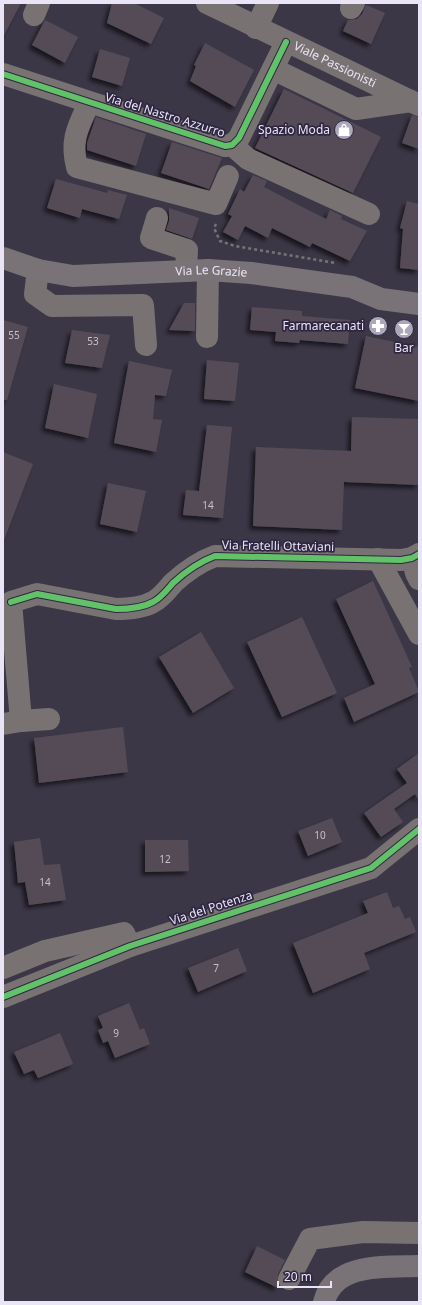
<svg xmlns="http://www.w3.org/2000/svg" width="422" height="1305" viewBox="0 0 422 1305" font-family="'Noto Sans',sans-serif">
<style>
.building{fill:#544c57;filter:url(#shadow)}
.lines{fill:none;stroke-linecap:round;stroke-linejoin:round}
.path{stroke:#787377;stroke-width:2.5;stroke-dasharray:3 3;stroke-linecap:butt}
.minor{stroke:#787272;stroke-width:22}
.major{stroke:#797377;stroke-width:22}
.cycleway-casing{stroke:#2f2742;stroke-width:8}
.cycleway{stroke:#61c268;stroke-width:6}
.labels{text-anchor:middle;stroke-width:3.5;stroke-linejoin:round;paint-order:stroke}
.number-label{font-size:10px;fill:#c4bfce}
.street-label{font-size:12px;fill:#e9e5f6;stroke:#2f2742}
.poi-label{font-size:12px;fill:#e9e5f6;stroke:#2f2742;text-anchor:end}
</style>
<defs>
<filter id="shadow"><feDropShadow dx="-3.5" dy="3.5" stdDeviation="2" flood-color="#0009"/></filter>
</defs>
<rect width="100%" height="100%" fill="#3c3747"/>
<path class="building" d="M 3,3 L 21,3 L 3,37 Z
M 112,3 L 134,3 L 164,18 L 151,44 L 107,23 Z
M 366,5 L 385,13 L 371,44 L 343,31 L 348,20 L 357,19 L 362,14 Z
M 45,20 L 78,37 L 65,63 L 32,45 Z
M 205,43 L 254,70 L 235,107 L 190,81 L 196,66 L 194,65 Z
M 100,49 L 130,58 L 122,86 L 92,77 Z
M 284,89 L 381,137 L 353,193 L 255,148 Z
M 412,115 L 419,117 L 419,149 L 402,143 Z
M 96,117 L 146,134 L 136,166 L 87,150 L 87,143 Z
M 172,142 L 222,158 L 209,189 L 161,173 Z
M 253,175 L 267,181 L 264,187 L 310,211 L 326,219 L 330,210 L 342,216 L 341,219 L 367,231 L 350,261 L 312,243 L 310,247 L 272,228 L 268,238 L 245,226 L 238,240 L 223,232 L 232,216 L 228,214 L 240,189 L 244,192 Z
M 56,179 L 107,193 L 108,190 L 127,195 L 119,219 L 82,209 L 80,218 L 47,208 Z
M 407,201 L 419,204 L 419,270 L 400,268 L 403,229 L 400,228 Z
M 169,208 L 199,218 L 192,239 L 166,230 L 169,221 Z
M 184,303 L 195,303 L 195,331 L 169,330 Z
M 252,307 L 302,311 L 302,316 L 350,320 L 348,344 L 300,340 L 299,343 L 275,341 L 276,332 L 250,330 Z
M 3,320 L 28,327 L 7,400 L 3,400 Z
M 72,330 L 110,335 L 102,368 L 65,363 Z
M 366,336 L 419,347 L 419,401 L 355,388 Z
M 207,360 L 239,363 L 235,401 L 204,399 Z
M 129,361 L 172,370 L 166,396 L 155,395 L 153,419 L 162,420 L 156,452 L 114,443 Z
M 54,384 L 97,394 L 88,438 L 45,428 Z
M 352,417 L 418,419 L 419,485 L 344,482 L 342,530 L 253,526 L 256,447 L 351,451 Z
M 207,425 L 232,427 L 223,518 L 183,515 L 186,490 L 199,491 Z
M 3,452 L 33,464 L 4,540 L 3,540 Z
M 108,483 L 146,491 L 137,532 L 100,524 Z
M 373,581 L 412,667 L 409,668 L 419,692 L 354,722 L 344,698 L 375,684 L 336,599 Z
M 302,617 L 337,693 L 282,717 L 247,642 Z
M 201,632 L 234,688 L 193,713 L 159,657 Z
M 123,727 L 128,772 L 39,783 L 34,738 Z
M 419,753 L 419,800 L 415,794 L 394,809 L 403,822 L 381,837 L 364,813 L 407,783 L 397,769 Z
M 332,818 L 342,842 L 308,856 L 298,831 Z
M 40,838 L 44,865 L 60,864 L 66,900 L 29,905 L 25,882 L 18,883 L 14,842 Z
M 145,840 L 188,840 L 189,871 L 145,872 Z
M 387,892 L 393,908 L 399,906 L 405,919 L 410,917 L 416,932 L 364,953 L 370,969 L 313,993 L 293,943 L 368,913 L 363,901 Z
M 238,948 L 247,971 L 198,992 L 188,968 Z
M 129,1003 L 140,1030 L 144,1028 L 150,1044 L 115,1058 L 108,1041 L 103,1043 L 98,1030 L 103,1028 L 98,1016 Z
M 60,1033 L 73,1064 L 38,1078 L 34,1070 L 24,1074 L 14,1052 Z
M 257,1246 L 285,1260 L 278,1274 L 278,1288 L 245,1272 Z"/>
<g class="lines">
<path class="path" d="M 216,224 L 214,228 L 220,241 L 235,246 L 335,263"/>
<g class="minor">
<path id="s1" d="M 207,3 L 419,105"/>
<path d="M 351,8 L 354,3"/>
<path d="M 34,15 L 39,3"/>
<path d="M 256,28 L 268,3"/>
<path d="M 273,69 L 356,109 L 411,101"/>
<path d="M 3,74 L 225,146 L 232,145 L 239,138 L 286,42"/>
<path d="M 89,103 C 78,127 70,140 77,167 L 216,204 L 228,176"/>
<path d="M 232,145 L 248,159 L 369,214"/>
<path d="M 157,218 L 151,238 L 187,250 L 186,271"/>
<path d="M 38,270 L 35,294 L 52,306 L 143,305 L 146,345"/>
<path d="M 207,337 L 208,270"/>
<path d="M 412,558 L 416,573 L 419,579"/>
<path d="M 378,559 L 419,634"/>
<path d="M 49,719 L 21,721 L 11,602 L 37,594 L 116,609 C 129,609 142,608 153,602 C 161,598 167,590 173,583 C 186,571 199,562 215,556 L 401,560 L 412,558 L 419,554"/>
<path d="M 3,724 L 21,721"/>
<path d="M 3,968 L 45,951 L 124,933 L 130,946"/>
<path d="M 3,997 L 130,946 L 371,868 L 419,829"/>
<path d="M 289,1279 L 310,1239 L 363,1232 L 419,1233"/>
</g>
<g class="major">
<path id="s2" d="M 3,258 L 38,270 L 73,276 L 208,270 L 251,273 L 352,287 L 381,299 L 419,304"/>
<path d="M 324,1302 C 334,1262 386,1267 419,1266"/>
</g>
<defs>
<path id="cycleway" d="M 3,74 L 225,146 L 232,145 L 239,138 L 286,42
M 11,602 L 37,594 L 116,609 C 129,609 142,608 153,602 C 161,598 167,590 173,583 C 186,571 199,562 215,556 L 401,560 L 412,558 L 419,554
M 3,997 L 130,946 L 371,868 L 419,829"/>
</defs>
<use href="#cycleway" class="cycleway-casing"/>
<use href="#cycleway" class="cycleway"/>
</g>
<defs>
<symbol id="shop-disc" viewBox="-11 -11 22 22"><circle r="9.5" fill="#aca8b9" stroke="#2f2742"/><path d="M-5-2.5h2.3a2.7 3.5 0 0 1 5.4 0H5L5.5 6h-11ZM-1.5-2.5h3a1.5 2.3 0 0 0-3 0Z" fill="#fff"/></symbol>
<symbol id="pharmacy-disc" viewBox="-11 -11 22 22"><circle r="9.5" fill="#aca8b9" stroke="#2f2742"/><path d="M-2-6h4v4h4v4h-4v4h-4v-4h-4v-4h4Z" fill="#fff"/></symbol>
<symbol id="bar-disc" viewBox="-11 -11 22 22"><circle r="9.5" fill="#aca8b9" stroke="#2f2742"/><path d="M-6-5H6L.8 .8V4.5H3.5V6h-7V4.5H-.8V.8Z" fill="#fff"/></symbol>
</defs>
<g fill-rule="evenodd">
<use href="#shop-disc" x="333" y="119" width="22" height="22"/>
<use href="#pharmacy-disc" x="367" y="315" width="22" height="22"/>
<use href="#bar-disc" x="393" y="318" width="22" height="22"/>
</g>
<g class="labels">
<g class="number-label">
<text x="14" y="339">55</text>
<text x="93" y="345">53</text>
<text x="208" y="509">14</text>
<text x="320" y="839">10</text>
<text x="165" y="863">12</text>
<text x="45" y="886">14</text>
<text x="216" y="972">7</text>
<text x="116" y="1037">9</text>
</g>
<g class="street-label">
<text dy="4" stroke="none"><textPath href="#s1" startOffset="142">Viale Passionisti</textPath></text>
<text transform="translate(165 115) rotate(17)" y="4">Via del Nastro Azzurro</text>
<text dy="4" stroke="none"><textPath href="#s2" startOffset="211">Via Le Grazie</textPath></text>
<text transform="translate(278 546) rotate(1)" y="4">Via Fratelli Ottaviani</text>
<text transform="translate(211 908) rotate(-18)" y="4">Via del Potenza</text>
</g>
<g class="poi-label">
<text x="330" y="134">Spazio Moda</text>
<text x="364" y="330">Farmarecanati</text>
<text x="404" y="352" text-anchor="middle">Bar</text>
</g>
</g>
<rect width="422" height="1305" fill="none" stroke="#e9e5f6" stroke-width="8"/>
<path d="M278 1281v6h53v-6" fill="none" stroke="#e9e5f6" stroke-width="2"/>
<text x="284" y="1281" font-size="12" fill="#e9e5f6" stroke="#2f2742" stroke-width="3" paint-order="stroke">20 m</text>
</svg>
